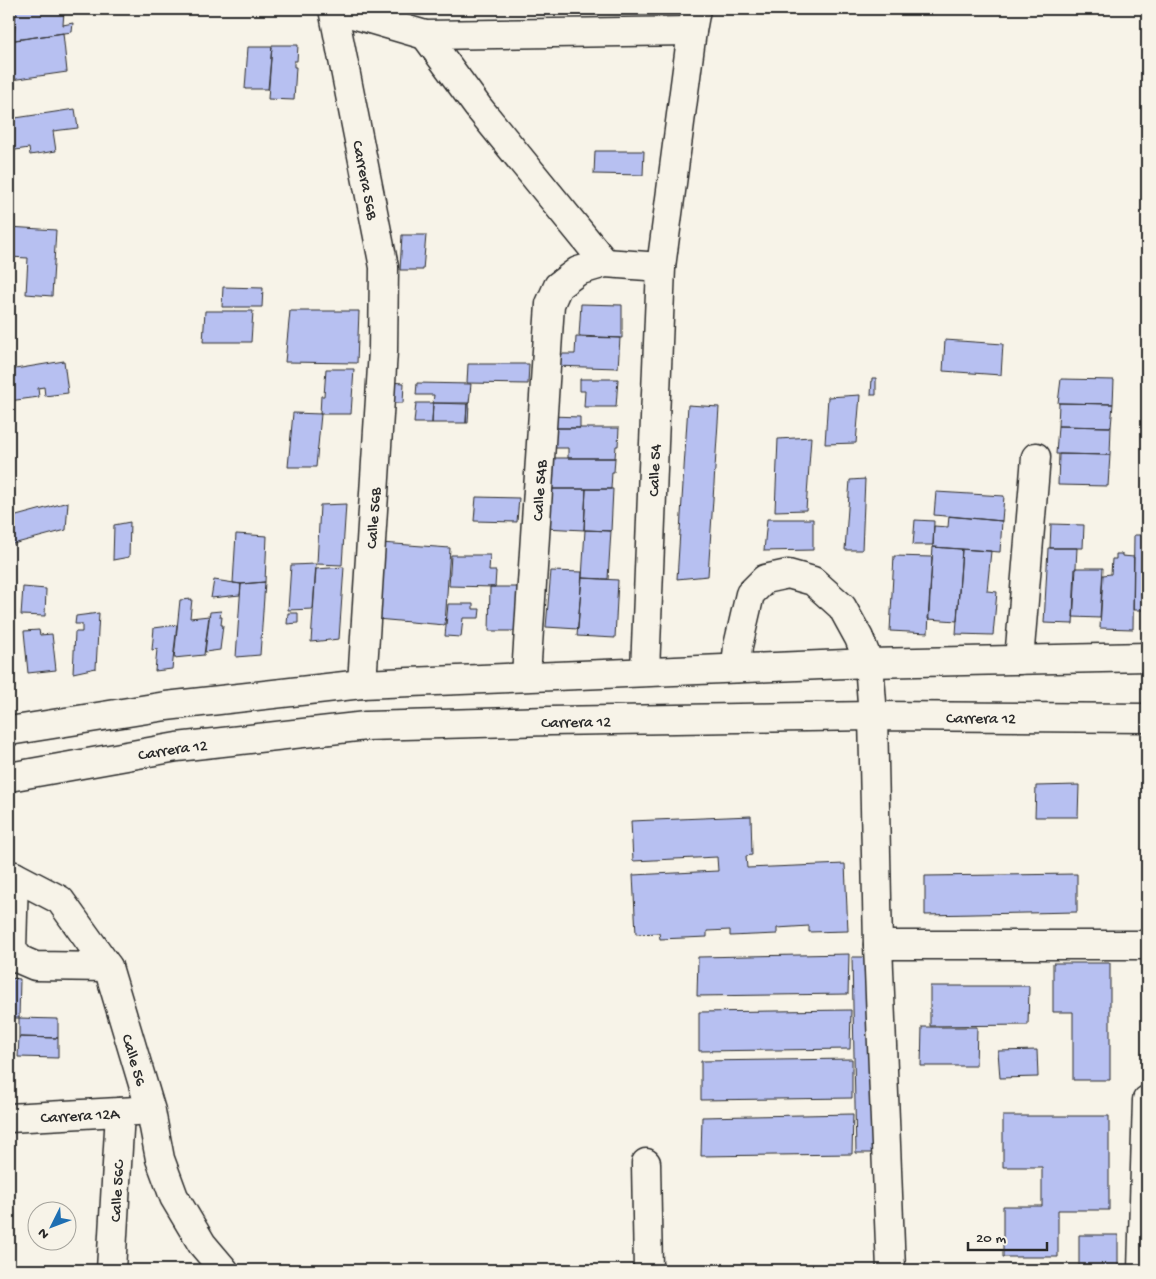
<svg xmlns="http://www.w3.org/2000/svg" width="1156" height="1279" viewBox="0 0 1156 1279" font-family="'Gochi Hand',sans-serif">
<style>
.building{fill:#b7c0f1;stroke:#2b2b2b}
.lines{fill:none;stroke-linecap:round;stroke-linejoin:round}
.minor-casing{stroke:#2b2b2b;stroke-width:31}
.major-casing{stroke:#2b2b2b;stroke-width:31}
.minor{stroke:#f7f3e8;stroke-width:28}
.major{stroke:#f7f3e8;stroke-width:28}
.labels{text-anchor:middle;stroke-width:5;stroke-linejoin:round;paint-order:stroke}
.street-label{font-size:16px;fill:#2b2b2b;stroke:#f7f3e8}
</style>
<rect width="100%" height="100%" fill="#f7f3e8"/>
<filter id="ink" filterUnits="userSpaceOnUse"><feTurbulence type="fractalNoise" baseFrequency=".02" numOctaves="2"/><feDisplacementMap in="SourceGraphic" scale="10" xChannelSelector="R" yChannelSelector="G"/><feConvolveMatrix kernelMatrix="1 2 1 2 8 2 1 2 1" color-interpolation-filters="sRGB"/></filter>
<g filter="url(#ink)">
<path class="building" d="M 27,9 L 61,9 L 61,11 L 64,11 L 63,25 L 73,23 L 72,32 L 14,40 L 16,10 Z
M 63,33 L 67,72 L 11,80 L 9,41 Z
M 272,45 L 298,45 L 297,61 L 294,61 L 294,67 L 296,67 L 294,100 L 268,99 Z
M 248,47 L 272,47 L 268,89 L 245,89 Z
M 75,109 L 78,128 L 53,131 L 56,151 L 30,155 L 29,148 L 9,151 L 9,119 Z
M 595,151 L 644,151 L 643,175 L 594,174 Z
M 9,227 L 56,230 L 52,296 L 26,294 L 28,258 L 9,257 Z
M 402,235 L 426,235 L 423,270 L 400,270 Z
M 223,287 L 263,288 L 262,307 L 222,307 Z
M 581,304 L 622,305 L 622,338 L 579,336 Z
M 205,311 L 253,311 L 251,342 L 203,342 Z
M 290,311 L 359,311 L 357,363 L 285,362 Z
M 576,337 L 620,338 L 618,368 L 553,366 L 553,354 L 575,354 Z
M 945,340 L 1003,344 L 1001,375 L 943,371 Z
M 64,361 L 68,393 L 45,396 L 44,387 L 38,388 L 39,397 L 9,401 L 9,370 Z
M 468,364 L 529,364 L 528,384 L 467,383 Z
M 326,369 L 354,369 L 351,414 L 320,414 L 321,396 L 324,396 Z
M 872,378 L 876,378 L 876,395 L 871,395 Z
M 580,379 L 618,379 L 616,407 L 584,407 L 585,391 L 580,391 Z
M 1061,379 L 1114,380 L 1113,404 L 1058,403 Z
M 388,382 L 404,383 L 403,403 L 387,403 Z
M 417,383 L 471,384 L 469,403 L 433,403 L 434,395 L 416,395 Z
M 860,395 L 856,443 L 825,444 L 828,397 Z
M 416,403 L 433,403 L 432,423 L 414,423 Z
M 433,403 L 467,404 L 466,423 L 432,423 Z
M 469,403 L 468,423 L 466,423 L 467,404 Z
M 1059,403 L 1113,404 L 1111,427 L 1058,426 Z
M 688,405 L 719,407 L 708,576 L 677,579 Z
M 293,413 L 321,414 L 316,467 L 288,467 Z
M 550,416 L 580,417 L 580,428 L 550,428 Z
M 1058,426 L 1111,427 L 1110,455 L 1056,454 Z
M 554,428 L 619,428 L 618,446 L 616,446 L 615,458 L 568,458 L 568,448 L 553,448 Z
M 811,437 L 806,510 L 775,511 L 778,439 Z
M 1059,454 L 1110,455 L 1108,486 L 1058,485 Z
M 551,458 L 615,458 L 614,472 L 612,472 L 611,489 L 549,489 Z
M 865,479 L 862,550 L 845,550 L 850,480 Z
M 546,489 L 586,489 L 584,530 L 544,528 Z
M 586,489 L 613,489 L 611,531 L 584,530 Z
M 936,492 L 1004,496 L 1002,521 L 934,515 Z
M 476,497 L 519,498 L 517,522 L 474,521 Z
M 68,502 L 66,530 L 9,545 L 9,518 Z
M 346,504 L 342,565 L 317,564 L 320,505 Z
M 949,516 L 1002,521 L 1000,552 L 933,547 L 934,526 L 948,527 Z
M 767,519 L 813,519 L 813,550 L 764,551 Z
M 915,520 L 934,521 L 933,545 L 913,545 Z
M 130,522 L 129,557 L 113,560 L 114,525 Z
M 1051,524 L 1084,525 L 1083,548 L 1050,548 Z
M 585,530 L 611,531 L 608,579 L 582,578 Z
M 236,534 L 267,536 L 265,582 L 241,584 L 233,583 Z
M 1134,535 L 1147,535 L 1147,610 L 1133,610 Z
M 381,543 L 450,548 L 445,625 L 376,619 Z
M 933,547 L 962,549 L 957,621 L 928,619 Z
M 1048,548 L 1077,548 L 1073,624 L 1044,623 Z
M 962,549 L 991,551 L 987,591 L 997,592 L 993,635 L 956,634 Z
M 1116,554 L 1122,554 L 1122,556 L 1134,557 L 1133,629 L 1100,628 L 1103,575 L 1111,574 L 1112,559 L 1116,559 Z
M 451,555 L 490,555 L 489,571 L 496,571 L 495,587 L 449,586 Z
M 894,556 L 932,557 L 928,633 L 890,631 Z
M 316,564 L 313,609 L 288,610 L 291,565 Z
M 344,567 L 339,639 L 311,642 L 316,569 Z
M 1075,568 L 1103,568 L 1100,618 L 1073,617 Z
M 551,571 L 582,572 L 578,629 L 546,627 Z
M 582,578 L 618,580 L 615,638 L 577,636 Z
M 214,580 L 241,584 L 240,595 L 211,598 Z
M 265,582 L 260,655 L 236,657 L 241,584 Z
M 23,587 L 46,589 L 45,616 L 21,615 Z
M 490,587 L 521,587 L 519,631 L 489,631 Z
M 192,599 L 190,618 L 209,616 L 204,655 L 174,658 L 180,600 Z
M 448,604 L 473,604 L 473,609 L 480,609 L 479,618 L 463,618 L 461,637 L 445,636 Z
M 221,611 L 220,617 L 222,617 L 221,625 L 223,625 L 220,650 L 205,652 L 210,612 Z
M 99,613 L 96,668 L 73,673 L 75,632 L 82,632 L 82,624 L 75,624 L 76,616 Z
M 288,613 L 298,613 L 298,623 L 287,624 Z
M 177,625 L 172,669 L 155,671 L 157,649 L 152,650 L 154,628 Z
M 39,630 L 40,635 L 52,634 L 56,670 L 28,673 L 24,631 Z
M 1079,785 L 1078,817 L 1035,817 L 1036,786 Z
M 751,816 L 752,855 L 746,856 L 747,868 L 845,864 L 848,931 L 809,932 L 809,926 L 777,928 L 777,934 L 730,936 L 730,930 L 707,931 L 707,937 L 660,939 L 659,933 L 636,934 L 633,875 L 718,871 L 717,857 L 633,861 L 631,821 Z
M 1077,874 L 1077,912 L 925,915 L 925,876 Z
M 849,954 L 848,994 L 697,996 L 698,957 Z
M 852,957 L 868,957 L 872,1153 L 856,1153 Z
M 1053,963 L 1110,963 L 1110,1080 L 1073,1080 L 1073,1012 L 1053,1012 Z
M 9,978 L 20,979 L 19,1018 L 9,1018 Z
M 930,986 L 1029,986 L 1028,1025 L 930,1026 Z
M 851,1010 L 850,1049 L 699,1051 L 699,1012 Z
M 19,1018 L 58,1019 L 58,1038 L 19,1037 Z
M 922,1027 L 977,1027 L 976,1066 L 921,1066 Z
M 19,1037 L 58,1038 L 58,1058 L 18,1057 Z
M 1037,1050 L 1038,1077 L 1000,1078 L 998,1051 Z
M 852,1059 L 852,1098 L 701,1100 L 701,1061 Z
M 853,1114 L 852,1154 L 701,1156 L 702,1117 Z
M 1003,1116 L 1109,1116 L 1109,1210 L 1058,1210 L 1058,1257 L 1003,1257 L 1003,1206 L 1042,1206 L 1042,1167 L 1003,1167 Z
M 1079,1235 L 1118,1235 L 1118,1270 L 1079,1270 Z"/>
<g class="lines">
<defs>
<g id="minor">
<path id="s1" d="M 333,9 L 384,267 L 383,351 L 362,684"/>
<path d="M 336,9 L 425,35 L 692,31"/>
<path d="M 425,35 L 478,107 L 605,263"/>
<path d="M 1019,660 L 1036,457"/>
<path d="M 736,668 L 738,646 L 750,594 L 765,579 L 788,574 L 813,581 L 842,607 L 859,638 L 869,663 L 873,716 L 878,945 L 891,1270"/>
<path id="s2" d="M 645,671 L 661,267 L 692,31 L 696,9"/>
<path id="s3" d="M 526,676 L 550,304 L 558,286 L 578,271 L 605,263 L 661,267"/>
<path id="s4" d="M 9,876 L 14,876 L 60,900 L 108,967 L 151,1111 L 160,1159 L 174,1197 L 202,1244 L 224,1270"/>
<path d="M 14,876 L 12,950 L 21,960 L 35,966 L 108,967"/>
<path d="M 878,945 L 1147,945"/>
<path id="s5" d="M 9,1118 L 137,1111"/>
<path d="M 646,1163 L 648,1270"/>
<path id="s6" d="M 111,1270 L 120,1112"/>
<path d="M 1142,1270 L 1147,1100"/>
</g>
<g id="major">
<path d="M 9,731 L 166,706 L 362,684 L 869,663 L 1147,657"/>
<path id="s7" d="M 9,777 L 177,747 L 366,726 L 550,721 L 873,716 L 1147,718"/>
</g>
</defs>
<use href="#minor" class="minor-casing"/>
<use href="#major" class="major-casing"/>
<use href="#minor" class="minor"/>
<use href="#major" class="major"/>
</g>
</g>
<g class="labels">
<g class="street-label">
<text dy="6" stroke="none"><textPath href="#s1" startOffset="174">Carrera 56B</textPath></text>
<text dy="6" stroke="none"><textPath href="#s2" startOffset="201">Calle 54</textPath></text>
<text dy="6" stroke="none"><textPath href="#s3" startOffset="186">Calle 54B</textPath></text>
<text transform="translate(372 518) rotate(-86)" y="6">Calle 56B</text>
<text dy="6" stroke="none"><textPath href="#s7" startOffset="976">Carrera 12</textPath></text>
<text dy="6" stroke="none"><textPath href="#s7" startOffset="571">Carrera 12</textPath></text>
<text dy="6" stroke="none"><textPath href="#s7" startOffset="166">Carrera 12</textPath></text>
<text dy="6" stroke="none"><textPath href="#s4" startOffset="236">Calle 56</textPath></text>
<text dy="6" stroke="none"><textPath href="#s5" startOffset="71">Carrera 12A</textPath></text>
<text dy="6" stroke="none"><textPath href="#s6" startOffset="79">Calle 56C</textPath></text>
</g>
</g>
<rect width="1156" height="1279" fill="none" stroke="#f7f3e8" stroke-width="30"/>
<rect x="15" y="15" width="1126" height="1249" fill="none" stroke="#2b2b2b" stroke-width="2" filter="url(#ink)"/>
<g transform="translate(52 1226) rotate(228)"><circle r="24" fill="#f7f3e8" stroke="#a5a39c"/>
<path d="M0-4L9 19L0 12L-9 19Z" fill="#1f6fb2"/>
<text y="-8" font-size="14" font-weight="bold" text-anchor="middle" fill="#2b2b2b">N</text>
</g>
<path d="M968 1242v8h79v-8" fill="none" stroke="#2b2b2b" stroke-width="2.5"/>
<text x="976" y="1242" font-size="15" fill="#2b2b2b" stroke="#f7f3e8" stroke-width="4" paint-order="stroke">20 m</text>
</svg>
